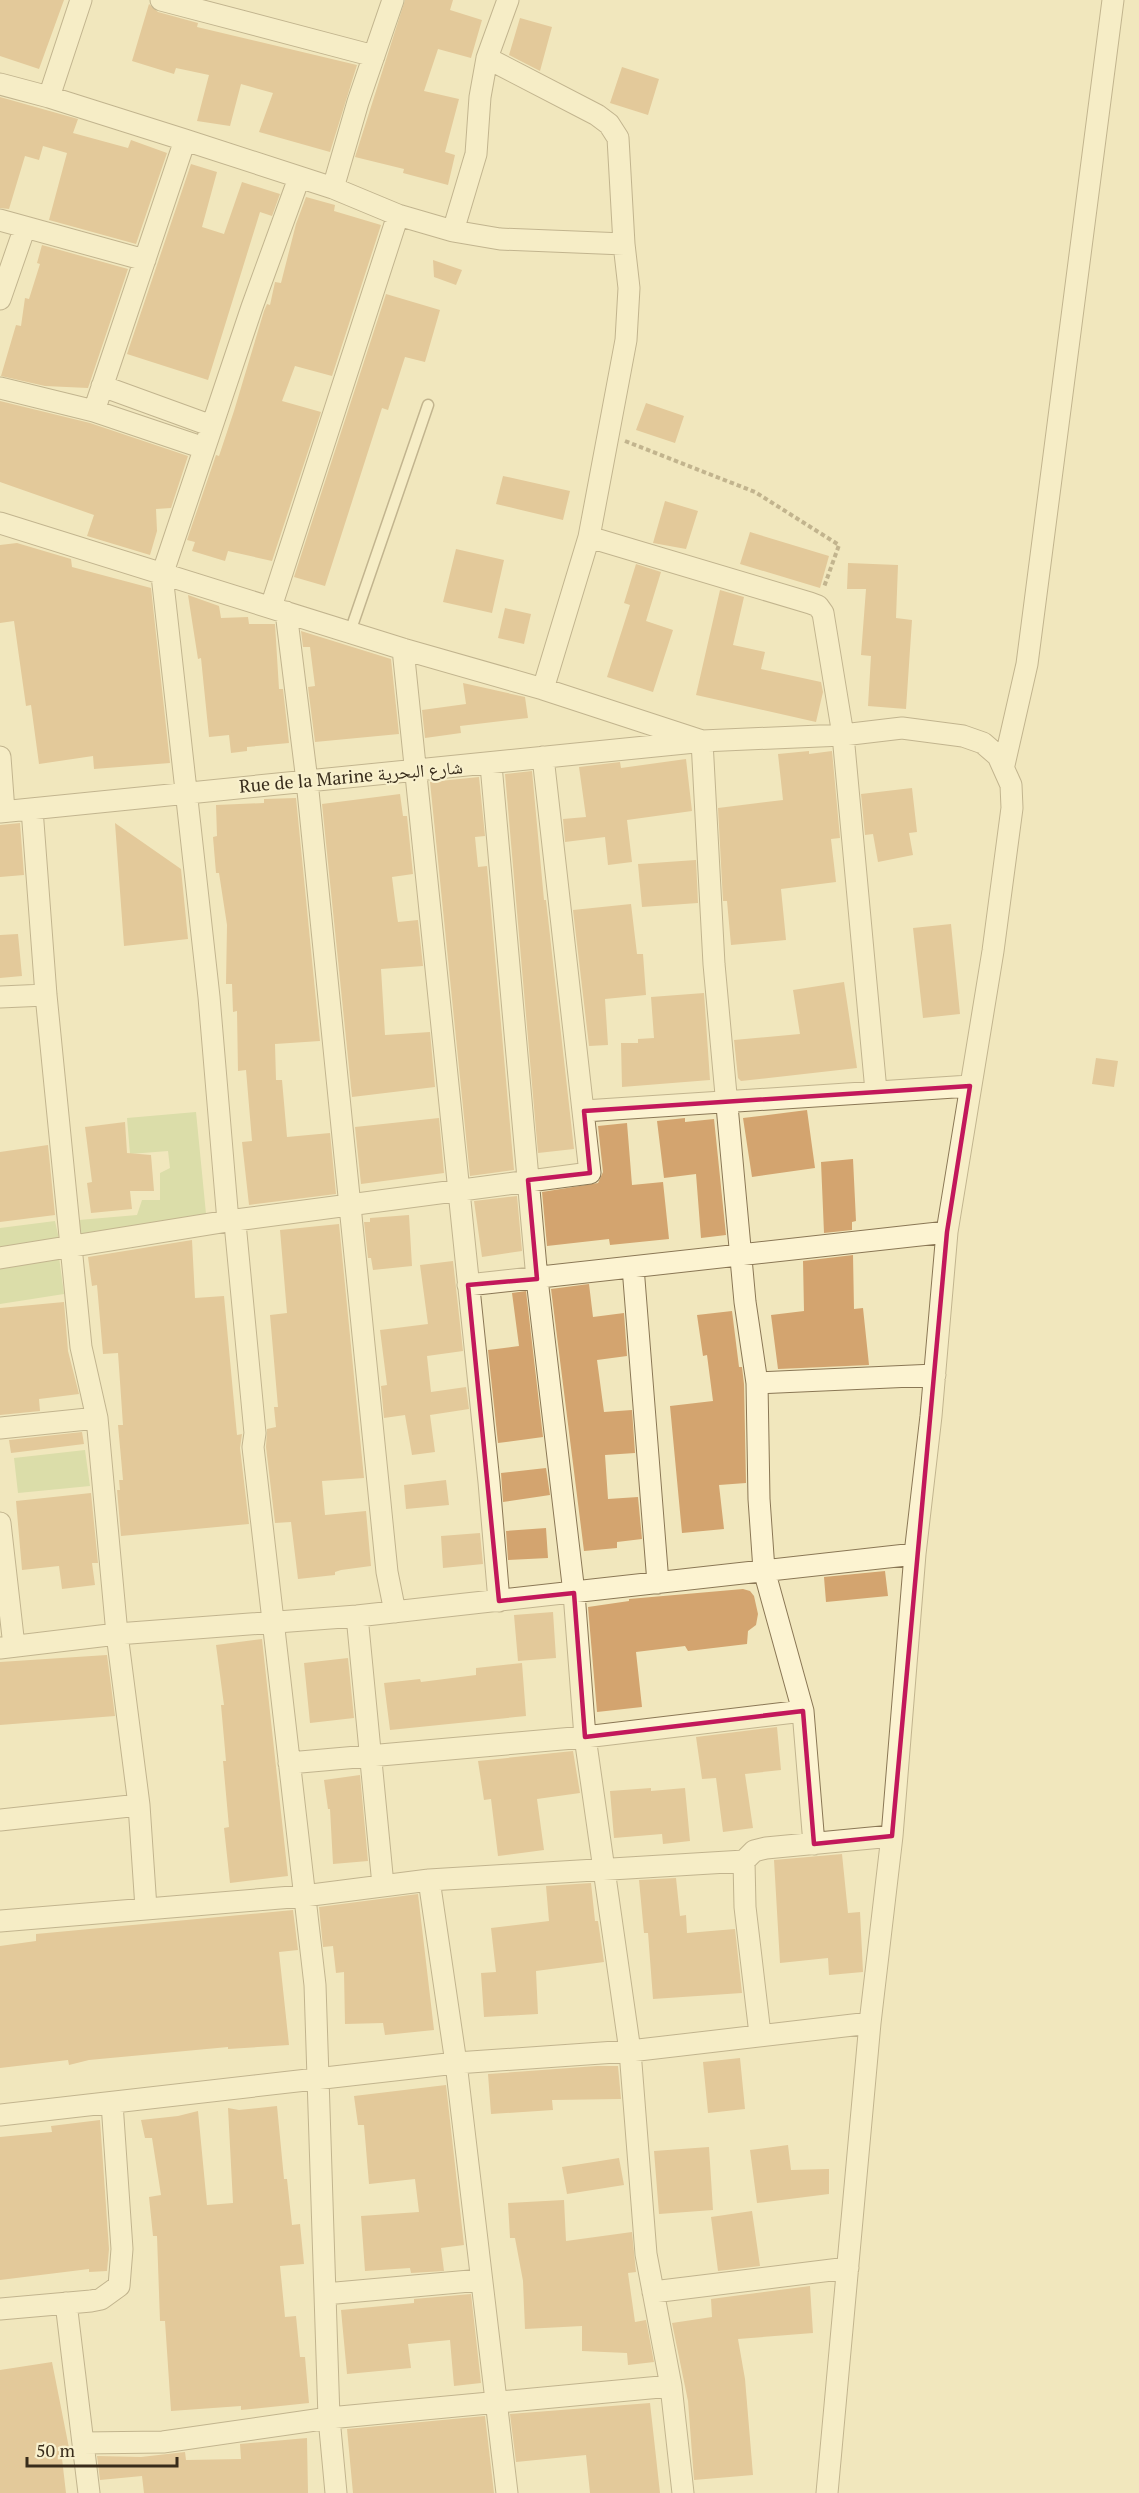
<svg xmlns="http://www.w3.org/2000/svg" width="1139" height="2493" viewBox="0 0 1139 2493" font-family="'PT Serif','Noto Naskh Arabic',serif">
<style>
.green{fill:#c1d090}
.building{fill:#d3a46f}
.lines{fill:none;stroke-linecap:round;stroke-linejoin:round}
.lane-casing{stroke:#8a7755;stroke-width:13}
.street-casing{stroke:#8a7755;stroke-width:23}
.path{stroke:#8a7755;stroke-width:4;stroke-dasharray:4.5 3;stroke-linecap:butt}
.lane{stroke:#fcf3d1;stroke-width:10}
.street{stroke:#fcf3d1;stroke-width:21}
.marked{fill:none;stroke:#c2185b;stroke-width:4.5;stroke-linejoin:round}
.labels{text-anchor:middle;stroke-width:4.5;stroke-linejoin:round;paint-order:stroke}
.street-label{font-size:18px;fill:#382c1b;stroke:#f8f0cd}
</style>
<rect width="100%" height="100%" fill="#f1e7bd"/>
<path class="green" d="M 196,1112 L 207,1224 L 81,1235 L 79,1220 L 137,1215 L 142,1200 L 160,1200 L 160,1173 L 170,1168 L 168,1151 L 130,1154 L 127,1118 Z
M 55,1221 L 59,1239 L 0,1251 L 0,1228 Z
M 59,1257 L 64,1294 L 0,1304 L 0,1266 Z
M 85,1450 L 90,1486 L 18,1493 L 14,1458 Z"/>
<path class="building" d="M 0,0 L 64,0 L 39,69 L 0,56 Z
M 405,0 L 453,0 L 450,10 L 482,20 L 471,58 L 438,49 L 424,91 L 459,99 L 445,152 L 455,155 L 448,185 L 403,173 L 404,169 L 355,157 Z
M 149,4 L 158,12 L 198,23 L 197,27 L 357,65 L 330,152 L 259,132 L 273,93 L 241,84 L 230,126 L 197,121 L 209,75 L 176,68 L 174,74 L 132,61 Z
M 520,18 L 552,27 L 540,71 L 509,55 Z
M 622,67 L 659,79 L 648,115 L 610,103 Z
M 0,97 L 78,119 L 73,133 L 128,148 L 131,140 L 167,153 L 136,244 L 49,220 L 67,153 L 43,146 L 39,160 L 25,156 L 9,209 L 0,208 Z
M 191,164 L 217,172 L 202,227 L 224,234 L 242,182 L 280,194 L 272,216 L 260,212 L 208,380 L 127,354 Z
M 306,197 L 335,205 L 334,211 L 381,225 L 332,376 L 295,366 L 282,401 L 321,412 L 272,561 L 228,551 L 225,561 L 192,551 L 195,542 L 187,540 L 216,455 L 219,456 L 234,411 L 264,311 L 267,304 L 270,305 L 275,282 L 281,283 L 296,224 Z
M 42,245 L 128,269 L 88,388 L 45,386 L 1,376 L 16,325 L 21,326 L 25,298 L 29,299 L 40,264 L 37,263 Z
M 433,260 L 462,270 L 456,285 L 434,277 Z
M 386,294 L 440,310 L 425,362 L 405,357 L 388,410 L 382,408 L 325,586 L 294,577 Z
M 0,401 L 90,423 L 188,456 L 171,508 L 156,509 L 157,531 L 150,555 L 87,536 L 94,515 L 0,482 Z
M 646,403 L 684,416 L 675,443 L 636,430 Z
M 503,476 L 570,491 L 563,520 L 496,504 Z
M 665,501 L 698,511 L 686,549 L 653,543 Z
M 750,532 L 829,556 L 820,588 L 740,564 Z
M 17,543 L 71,559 L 72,567 L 151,588 L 170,763 L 94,769 L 93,756 L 39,764 L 31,705 L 26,706 L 14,621 L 0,623 L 0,545 Z
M 456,549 L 504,560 L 492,613 L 443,602 Z
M 848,563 L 898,565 L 896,618 L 912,620 L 906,709 L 868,706 L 871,656 L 861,655 L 866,589 L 847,589 Z
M 636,564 L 661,572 L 646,621 L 673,630 L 653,692 L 607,677 L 630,605 L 624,603 Z
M 720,590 L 744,597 L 733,645 L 765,652 L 761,669 L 821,682 L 823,692 L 816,722 L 696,695 Z
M 188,595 L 219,606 L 221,618 L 248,617 L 249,624 L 275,624 L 279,689 L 283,689 L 289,743 L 247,747 L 247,751 L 231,753 L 229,735 L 209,737 L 201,658 L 198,659 Z
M 505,608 L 531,614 L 524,644 L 498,638 Z
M 301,631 L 391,659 L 399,734 L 315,742 L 308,687 L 315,686 L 310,647 L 303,647 Z
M 463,683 L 525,697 L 528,718 L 460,726 L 461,733 L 425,738 L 422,710 L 466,704 Z
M 809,751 L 809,754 L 832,751 L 840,838 L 831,839 L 836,882 L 781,889 L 786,940 L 731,945 L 727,901 L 723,901 L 718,808 L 783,800 L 778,754 Z
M 686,759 L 692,811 L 627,820 L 632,862 L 608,865 L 605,837 L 565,842 L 563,819 L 586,817 L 579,767 L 620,762 L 621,768 Z
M 532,771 L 544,900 L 546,900 L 574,1149 L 538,1153 L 505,774 Z
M 479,777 L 485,836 L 475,837 L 478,867 L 487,866 L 514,1170 L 470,1176 L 430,782 Z
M 912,788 L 917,832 L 909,833 L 913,855 L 878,862 L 873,834 L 865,835 L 861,794 Z
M 400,794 L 403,816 L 407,816 L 413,874 L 392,877 L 397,916 L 398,922 L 418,920 L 423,966 L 381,969 L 385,1035 L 430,1032 L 435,1087 L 352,1097 L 322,804 Z
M 296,798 L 320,1041 L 275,1044 L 276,1080 L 282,1080 L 287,1137 L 330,1133 L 336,1194 L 249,1205 L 242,1142 L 252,1141 L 246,1070 L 238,1071 L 237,1011 L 233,1012 L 232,984 L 226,984 L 227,925 L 219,873 L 216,873 L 213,837 L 217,836 L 216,805 L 264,803 L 264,799 Z
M 20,823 L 24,875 L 0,877 L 0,825 Z
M 115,823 L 181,869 L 188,939 L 124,946 Z
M 696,860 L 698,903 L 642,907 L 638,864 Z
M 631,904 L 637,954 L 643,954 L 646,995 L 605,999 L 608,1045 L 589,1046 L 573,910 Z
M 951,924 L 960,1014 L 923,1018 L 913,928 Z
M 18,934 L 22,976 L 0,978 L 0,935 Z
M 844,982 L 857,1068 L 741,1081 L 738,1078 L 734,1040 L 800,1034 L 793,990 Z
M 704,993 L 710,1080 L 622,1087 L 621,1043 L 638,1043 L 638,1039 L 654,1038 L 651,997 Z
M 1096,1058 L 1118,1061 L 1114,1087 L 1092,1084 Z
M 807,1110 L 815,1168 L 752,1177 L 743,1118 Z
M 439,1118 L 444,1173 L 361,1184 L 355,1127 Z
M 685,1118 L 685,1122 L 714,1119 L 726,1235 L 701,1238 L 696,1174 L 664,1178 L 657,1121 Z
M 125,1122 L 127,1153 L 151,1155 L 154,1191 L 130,1191 L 132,1209 L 91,1213 L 87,1183 L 92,1182 L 85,1127 Z
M 627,1123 L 632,1185 L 663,1182 L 669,1239 L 610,1245 L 609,1239 L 547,1246 L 542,1192 L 598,1183 L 603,1172 L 598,1126 Z
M 48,1145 L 55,1215 L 0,1222 L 0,1152 Z
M 853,1159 L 856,1221 L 852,1222 L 852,1230 L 824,1233 L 821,1162 Z
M 517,1196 L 522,1251 L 482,1257 L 474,1201 Z
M 409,1215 L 412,1266 L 373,1270 L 371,1258 L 368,1258 L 364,1222 L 370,1222 L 370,1218 Z
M 339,1224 L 364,1478 L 322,1481 L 325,1515 L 366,1511 L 371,1566 L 341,1570 L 335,1572 L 335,1575 L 298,1579 L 291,1522 L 275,1523 L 266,1447 L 267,1429 L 276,1427 L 274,1407 L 278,1407 L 270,1315 L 287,1313 L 280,1230 Z
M 192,1240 L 195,1298 L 224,1296 L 237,1435 L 242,1434 L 240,1448 L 249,1524 L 121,1536 L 117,1490 L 120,1490 L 119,1480 L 123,1480 L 118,1425 L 123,1425 L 118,1353 L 103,1354 L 97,1285 L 92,1286 L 88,1257 Z
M 853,1255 L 854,1309 L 863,1308 L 869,1365 L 778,1369 L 771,1315 L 804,1311 L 803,1261 Z
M 453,1261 L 463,1351 L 427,1356 L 431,1392 L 466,1387 L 469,1409 L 430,1415 L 435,1452 L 412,1455 L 405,1415 L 384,1418 L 381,1386 L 387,1385 L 380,1330 L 428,1324 L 420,1265 Z
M 589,1284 L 593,1317 L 624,1313 L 627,1356 L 597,1360 L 604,1412 L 632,1410 L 635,1453 L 605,1455 L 608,1499 L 638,1497 L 642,1539 L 617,1542 L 617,1548 L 584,1551 L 551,1289 Z
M 526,1291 L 543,1437 L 498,1443 L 488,1350 L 519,1346 L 512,1293 Z
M 64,1302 L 68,1351 L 79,1394 L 39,1399 L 40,1411 L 0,1415 L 0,1308 Z
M 732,1311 L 739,1367 L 742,1367 L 744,1384 L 746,1483 L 719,1485 L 724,1529 L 682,1533 L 670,1406 L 713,1401 L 707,1355 L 703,1356 L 697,1315 Z
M 82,1432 L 84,1444 L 11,1453 L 9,1440 Z
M 546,1468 L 550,1495 L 503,1502 L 501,1473 Z
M 446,1480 L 449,1505 L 406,1509 L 404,1485 Z
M 91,1493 L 98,1563 L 92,1563 L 95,1585 L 62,1589 L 59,1566 L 22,1570 L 16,1501 Z
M 546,1528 L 548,1558 L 508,1560 L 506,1531 Z
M 480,1533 L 483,1564 L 443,1568 L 441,1536 Z
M 885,1571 L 888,1596 L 826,1602 L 824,1577 Z
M 743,1589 L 750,1591 L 754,1596 L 758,1614 L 756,1625 L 748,1631 L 747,1644 L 688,1651 L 685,1646 L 636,1652 L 642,1707 L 597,1712 L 588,1607 L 629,1601 L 629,1599 Z
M 553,1612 L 556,1658 L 518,1661 L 514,1615 Z
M 262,1639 L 288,1876 L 230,1883 L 224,1828 L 229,1827 L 223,1761 L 226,1761 L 221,1705 L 224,1705 L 216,1645 Z
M 107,1655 L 115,1716 L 0,1725 L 0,1662 Z
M 348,1658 L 354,1718 L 310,1723 L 304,1663 Z
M 522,1663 L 526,1716 L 390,1730 L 384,1683 L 420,1679 L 421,1682 L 476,1675 L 476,1668 Z
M 777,1727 L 781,1770 L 745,1774 L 753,1828 L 723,1832 L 716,1778 L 702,1779 L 696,1737 Z
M 573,1751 L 580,1793 L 537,1799 L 544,1850 L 498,1856 L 491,1799 L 484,1800 L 478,1761 Z
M 360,1775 L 368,1861 L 333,1864 L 330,1809 L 328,1809 L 324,1780 Z
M 651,1788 L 651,1791 L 685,1788 L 690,1841 L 663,1844 L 662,1834 L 614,1838 L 610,1791 Z
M 842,1854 L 848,1913 L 860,1912 L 863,1972 L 829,1975 L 828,1958 L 780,1963 L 774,1860 Z
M 676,1878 L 680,1916 L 686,1915 L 687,1933 L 735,1929 L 742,1993 L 653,1999 L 648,1933 L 644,1933 L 639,1880 Z
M 591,1883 L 595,1921 L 598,1921 L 604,1962 L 536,1971 L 538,2014 L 484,2017 L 481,1973 L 496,1972 L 491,1928 L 549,1921 L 546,1886 Z
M 418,1894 L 434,2030 L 385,2035 L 383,2023 L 345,2024 L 344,1972 L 336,1973 L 333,1946 L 323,1947 L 319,1907 Z
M 293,1910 L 298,1950 L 279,1952 L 289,2045 L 228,2049 L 228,2047 L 89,2060 L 69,2065 L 68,2060 L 0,2068 L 0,1946 L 36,1941 L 36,1934 Z
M 740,2058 L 745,2109 L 708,2113 L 703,2062 Z
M 597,2066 L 618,2066 L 621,2099 L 552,2100 L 553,2110 L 491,2114 L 488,2074 Z
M 446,2085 L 464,2245 L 441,2248 L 444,2271 L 411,2273 L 410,2268 L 365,2271 L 361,2216 L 419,2212 L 415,2179 L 369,2184 L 364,2125 L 358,2125 L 354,2096 Z
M 277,2106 L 284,2179 L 287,2179 L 292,2225 L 300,2224 L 304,2264 L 280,2266 L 285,2317 L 296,2316 L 300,2357 L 305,2357 L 309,2403 L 241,2410 L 241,2406 L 171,2411 L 165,2321 L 160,2321 L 157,2236 L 153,2236 L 149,2197 L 161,2195 L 152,2138 L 145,2138 L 141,2120 L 178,2116 L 198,2111 L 207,2205 L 233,2203 L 228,2108 L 239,2110 Z
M 100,2120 L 109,2249 L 107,2271 L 89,2272 L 89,2269 L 0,2280 L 0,2137 L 52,2132 L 51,2126 Z
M 788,2145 L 791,2170 L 829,2169 L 829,2194 L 757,2203 L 750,2150 Z
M 709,2147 L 713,2210 L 659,2214 L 654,2151 Z
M 619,2158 L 624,2185 L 567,2194 L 562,2167 Z
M 564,2200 L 566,2241 L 632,2232 L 636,2272 L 628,2273 L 635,2322 L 646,2320 L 654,2362 L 628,2365 L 627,2353 L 582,2351 L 582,2326 L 525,2329 L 523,2281 L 515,2238 L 510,2238 L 508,2203 Z
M 752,2211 L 760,2266 L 718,2271 L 711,2217 Z
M 810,2286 L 813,2333 L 738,2339 L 745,2379 L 753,2475 L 694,2480 L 688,2401 L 672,2323 L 712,2317 L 711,2299 Z
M 471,2294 L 481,2383 L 454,2386 L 450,2340 L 408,2344 L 411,2368 L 347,2374 L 341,2310 L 414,2303 L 414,2299 Z
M 52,2362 L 69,2448 L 61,2450 L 66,2493 L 0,2493 L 0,2370 Z
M 650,2403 L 660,2493 L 590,2493 L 586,2455 L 516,2462 L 510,2414 Z
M 485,2416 L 494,2493 L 353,2493 L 347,2429 Z
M 307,2438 L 308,2493 L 144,2493 L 142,2476 L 100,2480 L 97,2456 L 141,2457 L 185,2452 L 186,2460 L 241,2459 L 240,2444 Z"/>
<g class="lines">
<defs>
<path id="lane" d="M 350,632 L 428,405"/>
<path id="street" d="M 161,0 L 374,56
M 487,58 L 597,115 L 609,124 L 618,138 L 624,244 L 629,288 L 626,340 L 589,537 L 543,689
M 0,84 L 49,97 L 185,140 L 333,188 L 398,215 L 453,231 L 476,154 L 480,97 L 487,58 L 508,0
M 49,97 L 81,0
M 299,178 L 252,307 L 162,575 L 209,997 L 228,1221 L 235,1223 L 255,1433 L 253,1447 L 315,1985 L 329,2418 L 336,2493
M 333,188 L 358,102 L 393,0
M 0,220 L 145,260
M 453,231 L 500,239 L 624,244
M 0,299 L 25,227
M 102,386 L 212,426
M 0,388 L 94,411 L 204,448
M 94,411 L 185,140
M 0,523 L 403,649 L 543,689 L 702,741 L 843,735 L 902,728 L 963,736 L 983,743 L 998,756 L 1011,785 L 1012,808 L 993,951 L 947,1232 L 931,1416 L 915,1554 L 892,1836 L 870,2023 L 827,2493
M 589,537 L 810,603 L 818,606 L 823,613 L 843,735 L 876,1091
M 271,607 L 398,215
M 286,612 L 307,781 L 387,1572 L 395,1612
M 403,649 L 489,1482 L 499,1601
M 702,741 L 714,964 L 745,1302 L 757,1383 L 759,1499 L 764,1570 L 803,1711 L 814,1844
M 0,757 L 4,811
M 491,765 L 537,1279 L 574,1593 L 585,1737 L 630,2051 L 646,2254 L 671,2386 L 683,2493
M 1004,765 L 1027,664 L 1113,0
M 32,809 L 46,995 L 81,1347 L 97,1418 L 117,1634 L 139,1805 L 146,1908
M 0,812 L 695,742
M 0,997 L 46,995
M 584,1111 L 970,1086
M 0,1258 L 228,1221 L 590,1173 L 543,757
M 633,1267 L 658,1583
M 468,1285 L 947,1232
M 757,1383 L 935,1375
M 0,1428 L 97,1418
M 0,1523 L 14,1646
M 357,1616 L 383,1885
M 0,1648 L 117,1634 L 357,1616 L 915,1554
M 289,1763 L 585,1737 L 803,1711
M 0,1820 L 139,1805
M 429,1880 L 456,2063 L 507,2493
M 0,1921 L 304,1896 L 429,1880 L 744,1861
M 760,2034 L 745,1907 L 744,1861 L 754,1851 L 766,1848 L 892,1836
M 0,2115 L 456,2063 L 630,2051 L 870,2023
M 653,2292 L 848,2268
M 325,2294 L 481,2280
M 66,2303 L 89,2493
M 0,2309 L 91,2301 L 101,2299 L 119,2286 L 122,2249 L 112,2103
M 83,2443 L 163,2442 L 329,2418 L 671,2386"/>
</defs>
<use href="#lane" class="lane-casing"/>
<use href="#street" class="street-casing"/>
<path class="path" d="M 625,441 L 755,492 L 839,545 L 824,587"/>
<use href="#lane" class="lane"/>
<use href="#street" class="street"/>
</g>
<path d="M0 0H1139V2493H0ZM 970,1086 L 947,1232 L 892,1836 L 814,1844 L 803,1711 L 585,1737 L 574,1593 L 499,1601 L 468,1285 L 537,1279 L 528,1180 L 590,1173 L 584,1111 Z" fill="#f1e7bd" fill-opacity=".55" fill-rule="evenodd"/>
<path class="marked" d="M 970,1086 L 947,1232 L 892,1836 L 814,1844 L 803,1711 L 585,1737 L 574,1593 L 499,1601 L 468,1285 L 537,1279 L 528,1180 L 590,1173 L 584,1111 Z"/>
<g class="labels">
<g class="street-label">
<text transform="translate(351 777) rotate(-5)" y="6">Rue de la Marine شارع البحرية</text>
</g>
</g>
<path d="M27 2457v9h150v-9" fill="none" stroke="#382c1b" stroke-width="3"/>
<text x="36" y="2457" font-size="18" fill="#382c1b" stroke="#f8f0cd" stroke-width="4.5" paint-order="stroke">50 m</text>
</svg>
